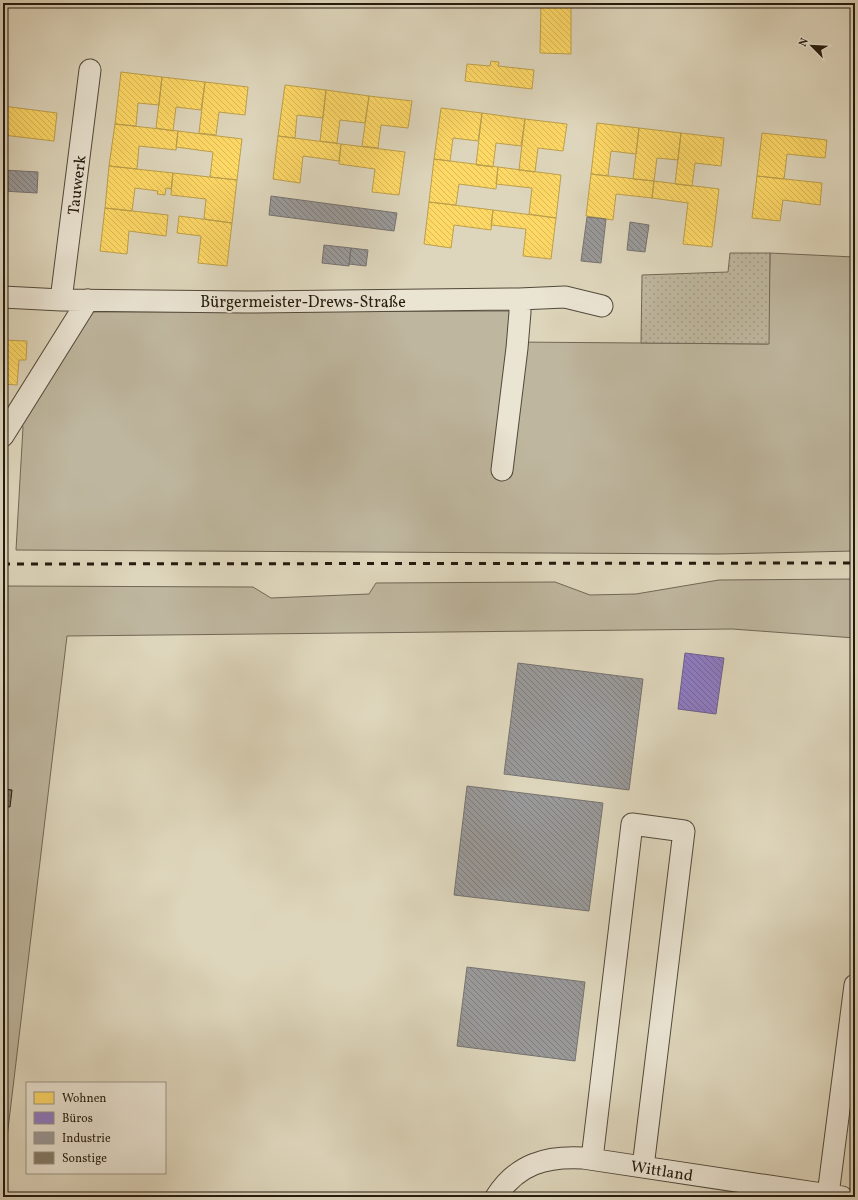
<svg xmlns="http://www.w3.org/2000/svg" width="858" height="1200" viewBox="0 0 858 1200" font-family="Vollkorn,serif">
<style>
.green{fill:#beb69e;stroke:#716856}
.park{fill:url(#park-dots);stroke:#716856}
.homes{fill:url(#homes-back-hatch);stroke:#bda04c}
.offices{fill:url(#offices-back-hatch);stroke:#6e5f8d}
.industry{fill:url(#industry-back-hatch);stroke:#76736f}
.building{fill:url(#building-back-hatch);stroke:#241b0e}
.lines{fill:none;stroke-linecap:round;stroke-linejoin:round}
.minor-casing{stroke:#524a3a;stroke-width:23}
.minor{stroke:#eae4d3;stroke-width:21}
.rail{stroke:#241b0e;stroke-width:3;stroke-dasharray:7 7;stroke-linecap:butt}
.labels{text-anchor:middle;stroke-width:4;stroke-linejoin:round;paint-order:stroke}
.street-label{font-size:16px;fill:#241b0e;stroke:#eae4d3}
</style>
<defs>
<pattern id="park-dots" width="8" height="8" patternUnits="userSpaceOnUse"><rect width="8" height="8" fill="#beb69e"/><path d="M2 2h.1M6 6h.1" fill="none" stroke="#a39c87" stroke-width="1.8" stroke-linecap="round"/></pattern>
<pattern id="homes-back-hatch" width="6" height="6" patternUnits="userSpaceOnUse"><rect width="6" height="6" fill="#ffd966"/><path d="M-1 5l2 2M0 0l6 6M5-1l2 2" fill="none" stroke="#daba57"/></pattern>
<pattern id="offices-back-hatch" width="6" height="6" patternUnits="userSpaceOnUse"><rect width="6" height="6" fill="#8e7cc3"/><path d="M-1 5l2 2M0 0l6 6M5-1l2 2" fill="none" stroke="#74659d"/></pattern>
<pattern id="industry-back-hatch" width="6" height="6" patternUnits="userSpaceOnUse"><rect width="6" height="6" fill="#999"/><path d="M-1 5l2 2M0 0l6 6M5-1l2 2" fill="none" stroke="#7d7c7b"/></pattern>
<pattern id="building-back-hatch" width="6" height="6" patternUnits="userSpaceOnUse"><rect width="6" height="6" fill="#857c68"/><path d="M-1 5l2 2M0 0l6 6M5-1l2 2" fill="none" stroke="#6d6554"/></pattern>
</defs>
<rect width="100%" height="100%" fill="#ded6bc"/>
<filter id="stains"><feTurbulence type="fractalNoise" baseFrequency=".005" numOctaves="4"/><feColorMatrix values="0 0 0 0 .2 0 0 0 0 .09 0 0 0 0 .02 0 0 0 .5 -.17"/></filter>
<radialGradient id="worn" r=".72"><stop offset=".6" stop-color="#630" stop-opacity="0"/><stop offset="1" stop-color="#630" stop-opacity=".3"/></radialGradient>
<path class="green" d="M 855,226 L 855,551 L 719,554 L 16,550 L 23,427 L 19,421 L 90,312 L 511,311 L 512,342 L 768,344 L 770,253 L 854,257 Z
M 855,579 L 855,638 L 732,629 L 67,636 L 3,1171 L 3,586 L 253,587 L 271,598 L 369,594 L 376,583 L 555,582 L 590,595 L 636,594 L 719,580 Z"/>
<path class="park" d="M 730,253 L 770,253 L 769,344 L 641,343 L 642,275 L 728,272 Z"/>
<path class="homes" d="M 541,3 L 571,3 L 571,54 L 540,53 Z
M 491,61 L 499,62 L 498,66 L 534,70 L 532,89 L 465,81 L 467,64 L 490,66 Z
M 121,72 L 162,77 L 159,105 L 138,103 L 136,126 L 115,124 Z
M 162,77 L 205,82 L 201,110 L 176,107 L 173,131 L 156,128 Z
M 205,82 L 248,87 L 245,115 L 219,112 L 216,135 L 199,133 Z
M 285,85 L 326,90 L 323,118 L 297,115 L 295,138 L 278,136 Z
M 326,90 L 369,96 L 365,123 L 340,120 L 337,143 L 320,141 Z
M 369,96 L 412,101 L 408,128 L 381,125 L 378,148 L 362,146 Z
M 3,106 L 57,113 L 54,141 L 3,135 Z
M 441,108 L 482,113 L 478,141 L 453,138 L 450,161 L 434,159 Z
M 482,113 L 525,119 L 521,146 L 496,143 L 493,167 L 476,165 Z
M 525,119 L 567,124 L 563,151 L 538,148 L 535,172 L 519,170 Z
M 597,123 L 639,128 L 636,154 L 611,151 L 608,176 L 591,174 Z
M 115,124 L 178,131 L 176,150 L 139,146 L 137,169 L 109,166 Z
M 639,128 L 681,133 L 678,160 L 657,158 L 654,181 L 633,179 Z
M 178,131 L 242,139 L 237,180 L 210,177 L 213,152 L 176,147 Z
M 681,133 L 724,138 L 721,166 L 695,163 L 692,186 L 675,184 Z
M 762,133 L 827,140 L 825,158 L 787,154 L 784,179 L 757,176 Z
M 278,136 L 341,144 L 339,161 L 303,156 L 300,183 L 273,179 Z
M 341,144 L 405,152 L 399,195 L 372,192 L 375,169 L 339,164 Z
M 434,159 L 498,167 L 496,189 L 459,184 L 456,205 L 429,202 Z
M 109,166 L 173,173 L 171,189 L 166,188 L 165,195 L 157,194 L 158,191 L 135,188 L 132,211 L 105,208 Z
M 498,167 L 561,175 L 556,218 L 529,214 L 532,188 L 496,184 Z
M 173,173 L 237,180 L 232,223 L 204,219 L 206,199 L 171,195 Z
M 591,174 L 654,181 L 652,198 L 616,194 L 613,220 L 586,216 Z
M 757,176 L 822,183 L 820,205 L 783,200 L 780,221 L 752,218 Z
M 654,181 L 719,189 L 712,247 L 683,244 L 688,203 L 652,198 Z
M 429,202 L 493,210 L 491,230 L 454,225 L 451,248 L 424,244 Z
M 105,208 L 168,215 L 166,236 L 129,231 L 127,254 L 100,251 Z
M 493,210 L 556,218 L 551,259 L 523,256 L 526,229 L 491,225 Z
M 179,216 L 232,223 L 227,266 L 198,263 L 201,236 L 177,233 Z
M 3,340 L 27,341 L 26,360 L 19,360 L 17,385 L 3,384 Z"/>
<path class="offices" d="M 685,653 L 724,658 L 716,714 L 678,709 Z"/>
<path class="industry" d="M 3,170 L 38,172 L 37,193 L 3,191 Z
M 271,196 L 397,213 L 394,231 L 269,215 Z
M 587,217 L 606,219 L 601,263 L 581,261 Z
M 630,222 L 649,225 L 645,252 L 627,250 Z
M 324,245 L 351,248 L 349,266 L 322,263 Z
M 351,248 L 368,250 L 366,266 L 349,264 Z
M 518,663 L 643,679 L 629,790 L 504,774 Z
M 467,786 L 603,803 L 589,911 L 454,895 Z
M 467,967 L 585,982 L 575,1061 L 457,1046 Z"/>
<path class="building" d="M 3,789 L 12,790 L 10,807 L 3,806 Z
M 3,873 L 7,873 L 5,895 L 3,895 Z"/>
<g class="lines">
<defs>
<path id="minor" d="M 3,297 L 61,300 L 245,302 L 519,299 L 565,297 L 602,306
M 61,300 L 90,70
M 3,436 L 88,300
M 502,470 L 517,348 L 520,312 L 519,299
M 592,1159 L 632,824 L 684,831 L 643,1167
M 828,1195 L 855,985
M 496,1197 C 517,1164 546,1156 583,1158 L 842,1197"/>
</defs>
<use href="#minor" class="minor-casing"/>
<use href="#minor" class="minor"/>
<path class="rail" d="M 3,564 L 855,563"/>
</g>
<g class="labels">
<g class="street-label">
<text transform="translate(76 185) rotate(-83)" y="6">Tauwerk</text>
<text x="303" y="307">Bürgermeister-Drews-Straße</text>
<text transform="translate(662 1170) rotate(9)" y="6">Wittland</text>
</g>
</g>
<rect width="858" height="1200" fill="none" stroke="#ded6bc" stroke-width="16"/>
<rect x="4" y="4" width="850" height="1192" fill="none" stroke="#241b0e" stroke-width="2"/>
<rect x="8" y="8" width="842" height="1184" fill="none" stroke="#241b0e"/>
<rect x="26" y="1082" width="140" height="92" fill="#eae4d3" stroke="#9b9484"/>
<rect x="34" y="1092" width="20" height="12" fill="#ffd966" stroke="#9b9484"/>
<text x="62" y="1102" font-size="12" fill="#241b0e">Wohnen</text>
<rect x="34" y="1112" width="20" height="12" fill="#8e7cc3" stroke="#9b9484"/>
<text x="62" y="1122" font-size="12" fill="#241b0e">Büros</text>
<rect x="34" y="1132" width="20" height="12" fill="#999999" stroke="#9b9484"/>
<text x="62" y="1142" font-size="12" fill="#241b0e">Industrie</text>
<rect x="34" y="1152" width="20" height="12" fill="#857c68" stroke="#9b9484"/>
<text x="62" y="1162" font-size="12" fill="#241b0e">Sonstige</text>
<g transform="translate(812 46) rotate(294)" stroke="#eae4d3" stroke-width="3" paint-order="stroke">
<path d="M0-3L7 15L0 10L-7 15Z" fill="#241b0e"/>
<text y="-6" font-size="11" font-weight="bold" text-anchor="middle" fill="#241b0e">N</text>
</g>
<rect width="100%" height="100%" filter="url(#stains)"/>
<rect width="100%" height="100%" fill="url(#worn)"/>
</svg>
